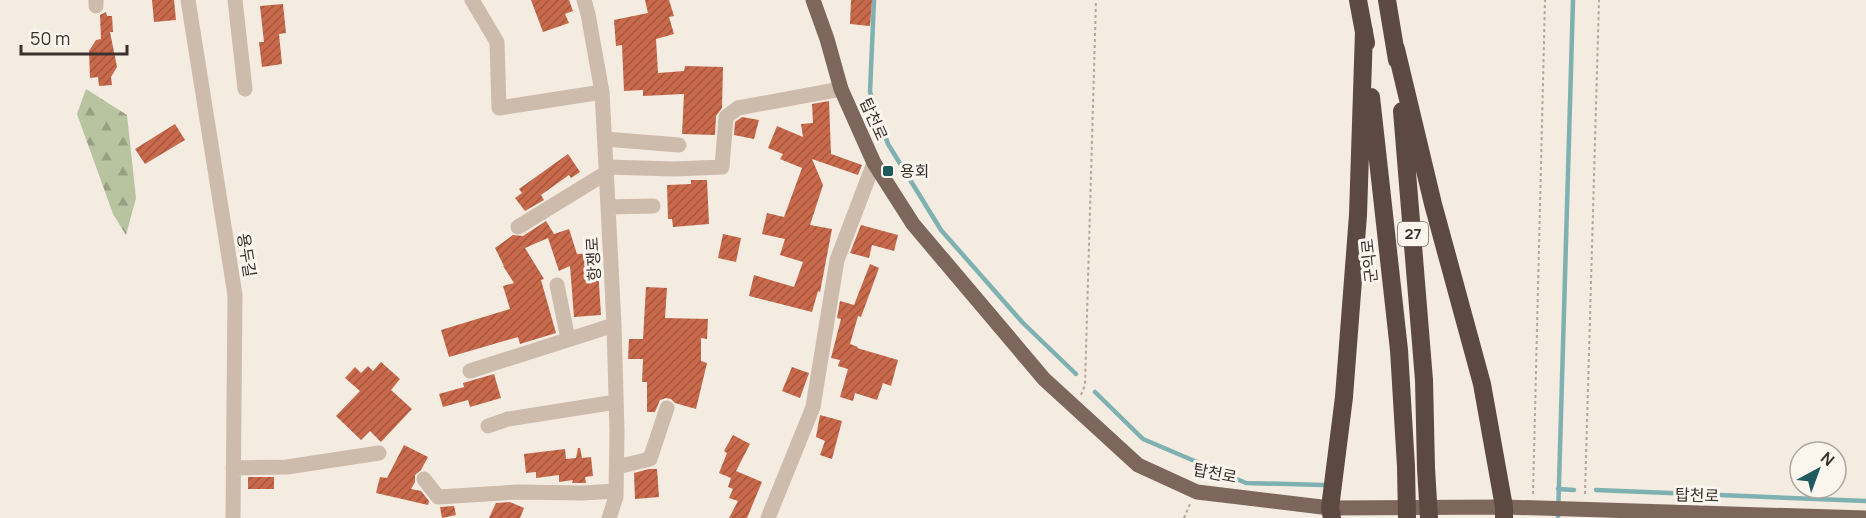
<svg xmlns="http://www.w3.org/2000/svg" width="1866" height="518" viewBox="0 0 1866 518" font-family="Manrope,'Noto Sans KR',sans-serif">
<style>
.forest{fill:url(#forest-firs)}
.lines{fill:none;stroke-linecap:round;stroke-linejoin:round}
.stream{stroke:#7fb0b2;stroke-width:4.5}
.building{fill:url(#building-hatch)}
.path{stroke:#b9a596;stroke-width:2;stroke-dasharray:3 3;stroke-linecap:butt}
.minor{stroke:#cdbbac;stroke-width:15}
.major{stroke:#7d675c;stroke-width:15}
.highway{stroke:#5c4a42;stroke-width:18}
.highway-bridge{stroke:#5c4a42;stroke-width:18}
.poi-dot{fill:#1f5a5e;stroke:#fbf5ee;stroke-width:2}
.labels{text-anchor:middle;stroke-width:6;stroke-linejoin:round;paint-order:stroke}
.shield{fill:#fbf5ee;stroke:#756b66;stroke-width:1.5}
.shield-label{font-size:15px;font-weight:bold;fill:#3b302b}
.street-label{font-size:16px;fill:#3b302b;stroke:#fbf5ee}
.poi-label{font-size:16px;fill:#3b302b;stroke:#fbf5ee;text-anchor:start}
</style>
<defs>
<pattern id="forest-firs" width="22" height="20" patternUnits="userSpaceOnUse" patternTransform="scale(1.5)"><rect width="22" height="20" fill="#b8c4a0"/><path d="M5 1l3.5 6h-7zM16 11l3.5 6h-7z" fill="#97a083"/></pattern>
<pattern id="building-hatch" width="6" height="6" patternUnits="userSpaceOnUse" patternTransform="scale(1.5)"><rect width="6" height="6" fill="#c8694b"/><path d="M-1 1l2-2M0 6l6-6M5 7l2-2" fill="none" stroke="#a4573f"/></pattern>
</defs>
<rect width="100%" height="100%" fill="#f4ebe1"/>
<path class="forest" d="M 86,89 L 127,115 L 136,198 L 126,235 L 113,214 L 77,114 Z"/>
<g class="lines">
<path class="stream" d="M 874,0 L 870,92 L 888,144 L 941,230 L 1023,323 L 1076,374
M 1095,392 L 1143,439 L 1246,483 L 1324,485
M 1558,489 L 1574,490
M 1596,490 L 1866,501
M 1558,518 L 1573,0"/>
</g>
<path class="building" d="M 152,0 L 174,0 L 176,20 L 154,22 Z
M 531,0 L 569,0 L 573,11 L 565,14 L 569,23 L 543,32 Z
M 645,0 L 669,0 L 674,16 L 669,17 L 674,34 L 656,39 L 658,73 L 684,71 L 685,66 L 723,67 L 722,108 L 716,116 L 715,135 L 682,134 L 684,94 L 643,96 L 643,90 L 624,91 L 622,45 L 616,46 L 614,20 L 648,13 Z
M 851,0 L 872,0 L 870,26 L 850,24 Z
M 283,4 L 286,33 L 279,34 L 282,64 L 262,67 L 259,42 L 264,42 L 260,6 Z
M 106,12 L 107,16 L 112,16 L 113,32 L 110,32 L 117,67 L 111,77 L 112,85 L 99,86 L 98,77 L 90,78 L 89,51 L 96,40 L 101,39 L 100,15 Z
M 829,101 L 831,154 L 862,165 L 858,175 L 812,159 L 823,185 L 810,225 L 832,229 L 820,292 L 818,291 L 812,312 L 749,296 L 754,275 L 794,287 L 803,262 L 780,255 L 785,239 L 762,234 L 767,213 L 784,217 L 802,168 L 780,159 L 783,154 L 768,148 L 777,126 L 803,137 L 801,124 L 813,123 L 812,104 Z
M 742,117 L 759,120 L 754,139 L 734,135 L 735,122 Z
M 175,124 L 185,140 L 145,164 L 135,149 Z
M 568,154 L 580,172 L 571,178 L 569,175 L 541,195 L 544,200 L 525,211 L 515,198 L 522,193 L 519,189 Z
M 691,180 L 707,180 L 709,224 L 673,227 L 672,219 L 668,219 L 667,185 L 691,184 Z
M 546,221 L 554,234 L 569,229 L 577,254 L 597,253 L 601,315 L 574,317 L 570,266 L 559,271 L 548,238 L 525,248 L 544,279 L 541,280 L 556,333 L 520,344 L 518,337 L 449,357 L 441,330 L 510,309 L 503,286 L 514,283 L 503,266 L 504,266 L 495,248 L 513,235 L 523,236 Z
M 861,225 L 898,235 L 894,251 L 872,245 L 869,258 L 850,253 Z
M 723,234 L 741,238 L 736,262 L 718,258 Z
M 870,264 L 879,268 L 861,317 L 858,316 L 850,344 L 858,347 L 857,348 L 898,360 L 891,386 L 883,383 L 877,400 L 855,393 L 853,401 L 840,397 L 848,369 L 838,366 L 840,360 L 831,358 L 841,319 L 837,318 L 840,301 L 854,305 Z
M 646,287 L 667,288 L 665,318 L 708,319 L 707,339 L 701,338 L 701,361 L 707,363 L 696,409 L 675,403 L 671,399 L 666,398 L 660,400 L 655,412 L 647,412 L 647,382 L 642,382 L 643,359 L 628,359 L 629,339 L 643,339 Z
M 381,362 L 400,379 L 391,390 L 412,409 L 381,442 L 370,431 L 361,440 L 336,416 L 360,391 L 345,378 L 355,367 L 361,373 L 368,366 L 373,371 Z
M 792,367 L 809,373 L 800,398 L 782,391 Z
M 494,374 L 501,398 L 470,407 L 468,400 L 443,407 L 439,394 L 464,387 L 463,383 Z
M 820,415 L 842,421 L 832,459 L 820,455 L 825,441 L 816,437 Z
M 733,435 L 750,444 L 736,471 L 762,482 L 747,518 L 729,518 L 738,501 L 729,498 L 733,489 L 728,487 L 731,478 L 719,473 L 727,453 L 724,451 Z
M 404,445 L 428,457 L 421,470 L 415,475 L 415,482 L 411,489 L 421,491 L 429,501 L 428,505 L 376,493 L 380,477 L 387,478 Z
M 578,448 L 580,448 L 582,458 L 591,457 L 593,476 L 585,477 L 586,483 L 572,483 L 573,480 L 559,482 L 559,475 L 536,478 L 536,472 L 526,473 L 524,454 L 565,449 L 566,459 L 576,458 Z
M 649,469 L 657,469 L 659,497 L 635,499 L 634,473 Z
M 248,477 L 274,477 L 274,489 L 248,489 Z
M 510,502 L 524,508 L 520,518 L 489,518 L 496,503 Z
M 454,506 L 456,515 L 442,518 L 440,507 Z"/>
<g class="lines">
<path class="path" d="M 1081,395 L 1085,385 L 1096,0
M 1533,494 L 1545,0
M 1585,494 L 1599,0
M 1184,518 L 1190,504"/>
<path class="minor" d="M 188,0 L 235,295 L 233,518
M 235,0 L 245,89
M 472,0 L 497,42 L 499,108 L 602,92
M 584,0 L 588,14 L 602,92 L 606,167 L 614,325 L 617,431 L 616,497 L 609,518
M 96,6 L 96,0
M 605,139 L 679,145
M 606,167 L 675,169 L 722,167 L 726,117 L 738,108 L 841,89
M 608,207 L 653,206
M 518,227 L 606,173
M 557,285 L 568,339
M 470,371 L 614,325
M 488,426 L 508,419 L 616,402
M 617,467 L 650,459 L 667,408
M 233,468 L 287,467 L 379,453
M 424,479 L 438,497 L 517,492 L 583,493 L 616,491
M 768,518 L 813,407 L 837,260 L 874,163"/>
<path class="major" d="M 813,0 L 827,39 L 841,89 L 874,163 L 913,224 L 1044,379 L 1138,465 L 1197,492 L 1330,508 L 1504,507 L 1866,518"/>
<path class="highway" d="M 1358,0 L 1366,43
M 1387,0 L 1397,60
M 1396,49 L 1433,204 L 1482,384 L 1504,507 L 1504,518
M 1371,97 L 1399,350 L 1406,467
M 1402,111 L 1424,380 L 1426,468
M 1332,518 L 1330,508 L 1344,397 L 1358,215 L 1364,31"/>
<path class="highway-bridge" d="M 1406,467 L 1407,518
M 1426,468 L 1429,518"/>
</g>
<rect class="poi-dot" x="882" y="165" width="12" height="12" rx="3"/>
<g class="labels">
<rect class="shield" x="1398" y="222" width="30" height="24" rx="4.5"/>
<g class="shield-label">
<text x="1413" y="239">27</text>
</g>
<g class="street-label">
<text transform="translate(874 119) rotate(66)" y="6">탑천로</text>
<text transform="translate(247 255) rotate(81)" y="6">용두길</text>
<text transform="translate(593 259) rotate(-93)" y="6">항쟁로</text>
<text transform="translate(1369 261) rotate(-96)" y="6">군익로</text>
<text transform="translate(1215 473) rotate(11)" y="6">탑천로</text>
<text transform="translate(1697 495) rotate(2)" y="6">탑천로</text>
</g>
<g class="poi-label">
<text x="900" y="177">용회</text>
</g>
</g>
<g transform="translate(1818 470) rotate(41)"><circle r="28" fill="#fbf5ee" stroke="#aea6a0" stroke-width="1.5"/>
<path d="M0-4.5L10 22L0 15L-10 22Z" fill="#1f5a5e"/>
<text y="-9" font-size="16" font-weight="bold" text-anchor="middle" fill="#3b302b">N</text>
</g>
<path d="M21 45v9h106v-9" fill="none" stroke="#3b302b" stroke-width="3"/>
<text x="30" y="45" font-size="18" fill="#3b302b" stroke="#fbf5ee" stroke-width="4.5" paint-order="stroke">50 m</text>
</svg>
